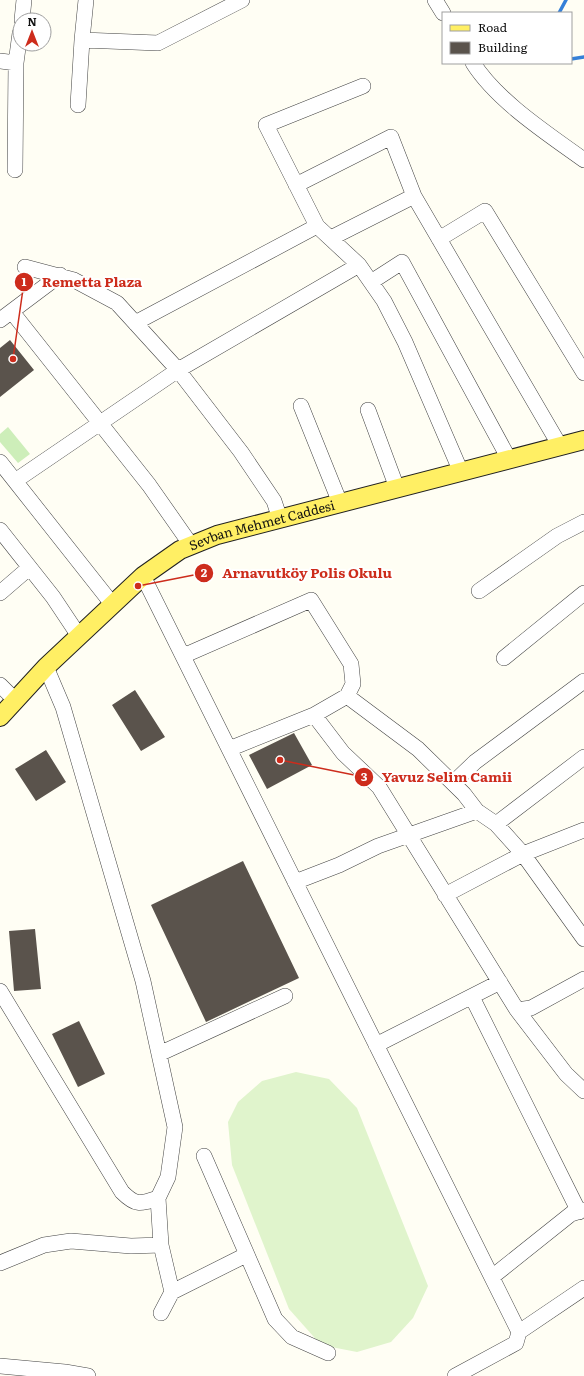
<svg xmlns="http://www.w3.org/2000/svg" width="584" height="1376" viewBox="0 0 584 1376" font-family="Literata,serif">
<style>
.green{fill:#cdeeb9}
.pitch{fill:#e0f4cc}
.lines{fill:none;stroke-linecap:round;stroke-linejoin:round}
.stream{stroke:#3580d8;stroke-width:3.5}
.building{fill:#5a534c}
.minor-casing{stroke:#434343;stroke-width:16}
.major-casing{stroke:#212121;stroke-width:20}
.minor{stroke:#fff;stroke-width:15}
.major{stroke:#ffef64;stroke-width:18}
.labels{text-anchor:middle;stroke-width:4;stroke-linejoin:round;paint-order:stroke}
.street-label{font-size:13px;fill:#101010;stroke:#fff}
.leader{fill:none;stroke:#cd2c1c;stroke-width:1.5}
.callout-dot{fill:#cd2c1c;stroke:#fff;stroke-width:1.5}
.mark-label{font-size:12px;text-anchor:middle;font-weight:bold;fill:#fff}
.callout-label{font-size:14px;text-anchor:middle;font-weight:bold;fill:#cd2c1c;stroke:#fff;stroke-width:4;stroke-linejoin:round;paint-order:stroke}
</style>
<rect width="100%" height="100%" fill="#fffef4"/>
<path class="green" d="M 8,427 L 30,454 L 18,463 L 0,442 L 0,434 Z"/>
<path class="pitch" d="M 296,1072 L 329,1079 L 357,1108 L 428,1286 L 413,1318 L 391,1342 L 357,1352 L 321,1345 L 289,1309 L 232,1165 L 228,1122 L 238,1102 L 262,1081 Z"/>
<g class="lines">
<path class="stream" d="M 559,13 L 566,0
M 571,59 L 584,57"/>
</g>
<path class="building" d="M 10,340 L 34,370 L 0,397 L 0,348 Z
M 135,690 L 165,737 L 141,751 L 112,705 Z
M 294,733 L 312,765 L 267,789 L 249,755 Z
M 46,750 L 66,782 L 36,801 L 15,769 Z
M 243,861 L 299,978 L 206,1022 L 151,905 Z
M 35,929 L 41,989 L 14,991 L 9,931 Z
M 79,1021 L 105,1074 L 78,1087 L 52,1034 Z"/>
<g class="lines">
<defs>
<path id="minor" d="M 435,0 L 443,13
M 22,20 L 24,0
M 82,40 L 158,43 L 242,0
M 0,61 L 16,63
M 473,63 C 497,101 548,134 584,160
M 363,86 L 266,125 L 317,226 L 359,265 L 384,301 L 405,342 L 461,472
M 78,105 L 82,40 L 86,0
M 15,170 L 16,63 L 20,33
M 296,185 L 391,137 L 414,196 L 560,446
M 331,238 L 414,196
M 439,239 L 485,211 L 584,373
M 25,267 L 74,280 L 117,303 L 178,370 L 241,452 L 274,501 L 280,519
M 371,282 L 402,262 L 509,459
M 12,312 L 149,485 L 191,545
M 0,320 L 60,275
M 135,323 L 317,226
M 301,406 L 340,503
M 368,410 L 397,488
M 0,462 L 113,605
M 15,481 L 178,370 L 359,265
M 0,530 L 53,597 L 79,636
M 143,576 L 519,1332 L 516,1343 L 455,1376
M 479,591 L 557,536 L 584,522
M 0,593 L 29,568
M 183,656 L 311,600 L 351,664 L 353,684 L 347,696 L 314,715 L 229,749
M 504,658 L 584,593
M 0,685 L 16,701
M 347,696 L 418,749 L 464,794 L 477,811 L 496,824 L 523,854 L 584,939
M 314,715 L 343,753 L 379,787 L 517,1010 L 531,1008 L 584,979
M 453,783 L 475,762 L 584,681
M 496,824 L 584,757
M 295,882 L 339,865 L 378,846 L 477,811
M 445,895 L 523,854 L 584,830
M 0,991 L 122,1192 C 136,1206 140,1204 158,1198 L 168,1177 L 175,1127 L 143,981 L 63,707 L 46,667
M 472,997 L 579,1212
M 517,1010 L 566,1074 L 584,1091
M 376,1045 L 500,982
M 159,1054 L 285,996
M 204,1156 L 275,1319 L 292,1337 L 328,1353
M 158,1198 L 161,1245 L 172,1292 L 161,1313
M 0,1263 L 44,1245 L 71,1241 L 131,1246 L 161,1245
M 492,1277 L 571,1214 L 584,1210
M 172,1292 L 246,1255
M 519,1332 L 584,1288
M 0,1366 L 65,1372 L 88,1376"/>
<g id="major">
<path id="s1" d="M 0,717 L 46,667 L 143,576 L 180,550 L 217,535 L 584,440"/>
</g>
</defs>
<use href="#minor" class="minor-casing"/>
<use href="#major" class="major-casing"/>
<use href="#minor" class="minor"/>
<use href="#major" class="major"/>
</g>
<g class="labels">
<g class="street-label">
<text dy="5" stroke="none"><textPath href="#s1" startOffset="332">Sevban Mehmet Caddesi</textPath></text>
</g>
</g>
<path class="leader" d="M13 359L24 282M138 586L204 573M280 760L364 777"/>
<g class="callout-dot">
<circle cx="13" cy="359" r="4"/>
<circle cx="138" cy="586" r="4"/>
<circle cx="280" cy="760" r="4"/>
<circle cx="24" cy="282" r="10"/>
<circle cx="204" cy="573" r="10"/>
<circle cx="364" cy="777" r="10"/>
</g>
<g class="mark-label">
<text x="24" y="286">1</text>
<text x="204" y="577">2</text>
<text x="364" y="781">3</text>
</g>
<g class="callout-label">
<text x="92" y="287">Remetta Plaza</text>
<text x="307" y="578">Arnavutköy Polis Okulu</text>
<text x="447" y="782">Yavuz Selim Camii</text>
</g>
<rect x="442" y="12" width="130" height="52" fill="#ffffff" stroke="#9f9f9f"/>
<rect x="450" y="25" width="20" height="6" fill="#ffef64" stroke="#9f9f9f"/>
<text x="478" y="32" font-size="12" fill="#101010">Road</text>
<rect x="450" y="42" width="20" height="12" fill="#5a534c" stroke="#9f9f9f"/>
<text x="478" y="52" font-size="12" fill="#101010">Building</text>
<g transform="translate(32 32)"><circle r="19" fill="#ffffff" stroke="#9f9f9f"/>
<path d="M0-3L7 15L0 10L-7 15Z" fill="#cd2c1c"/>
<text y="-6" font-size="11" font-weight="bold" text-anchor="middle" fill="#101010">N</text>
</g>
</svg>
